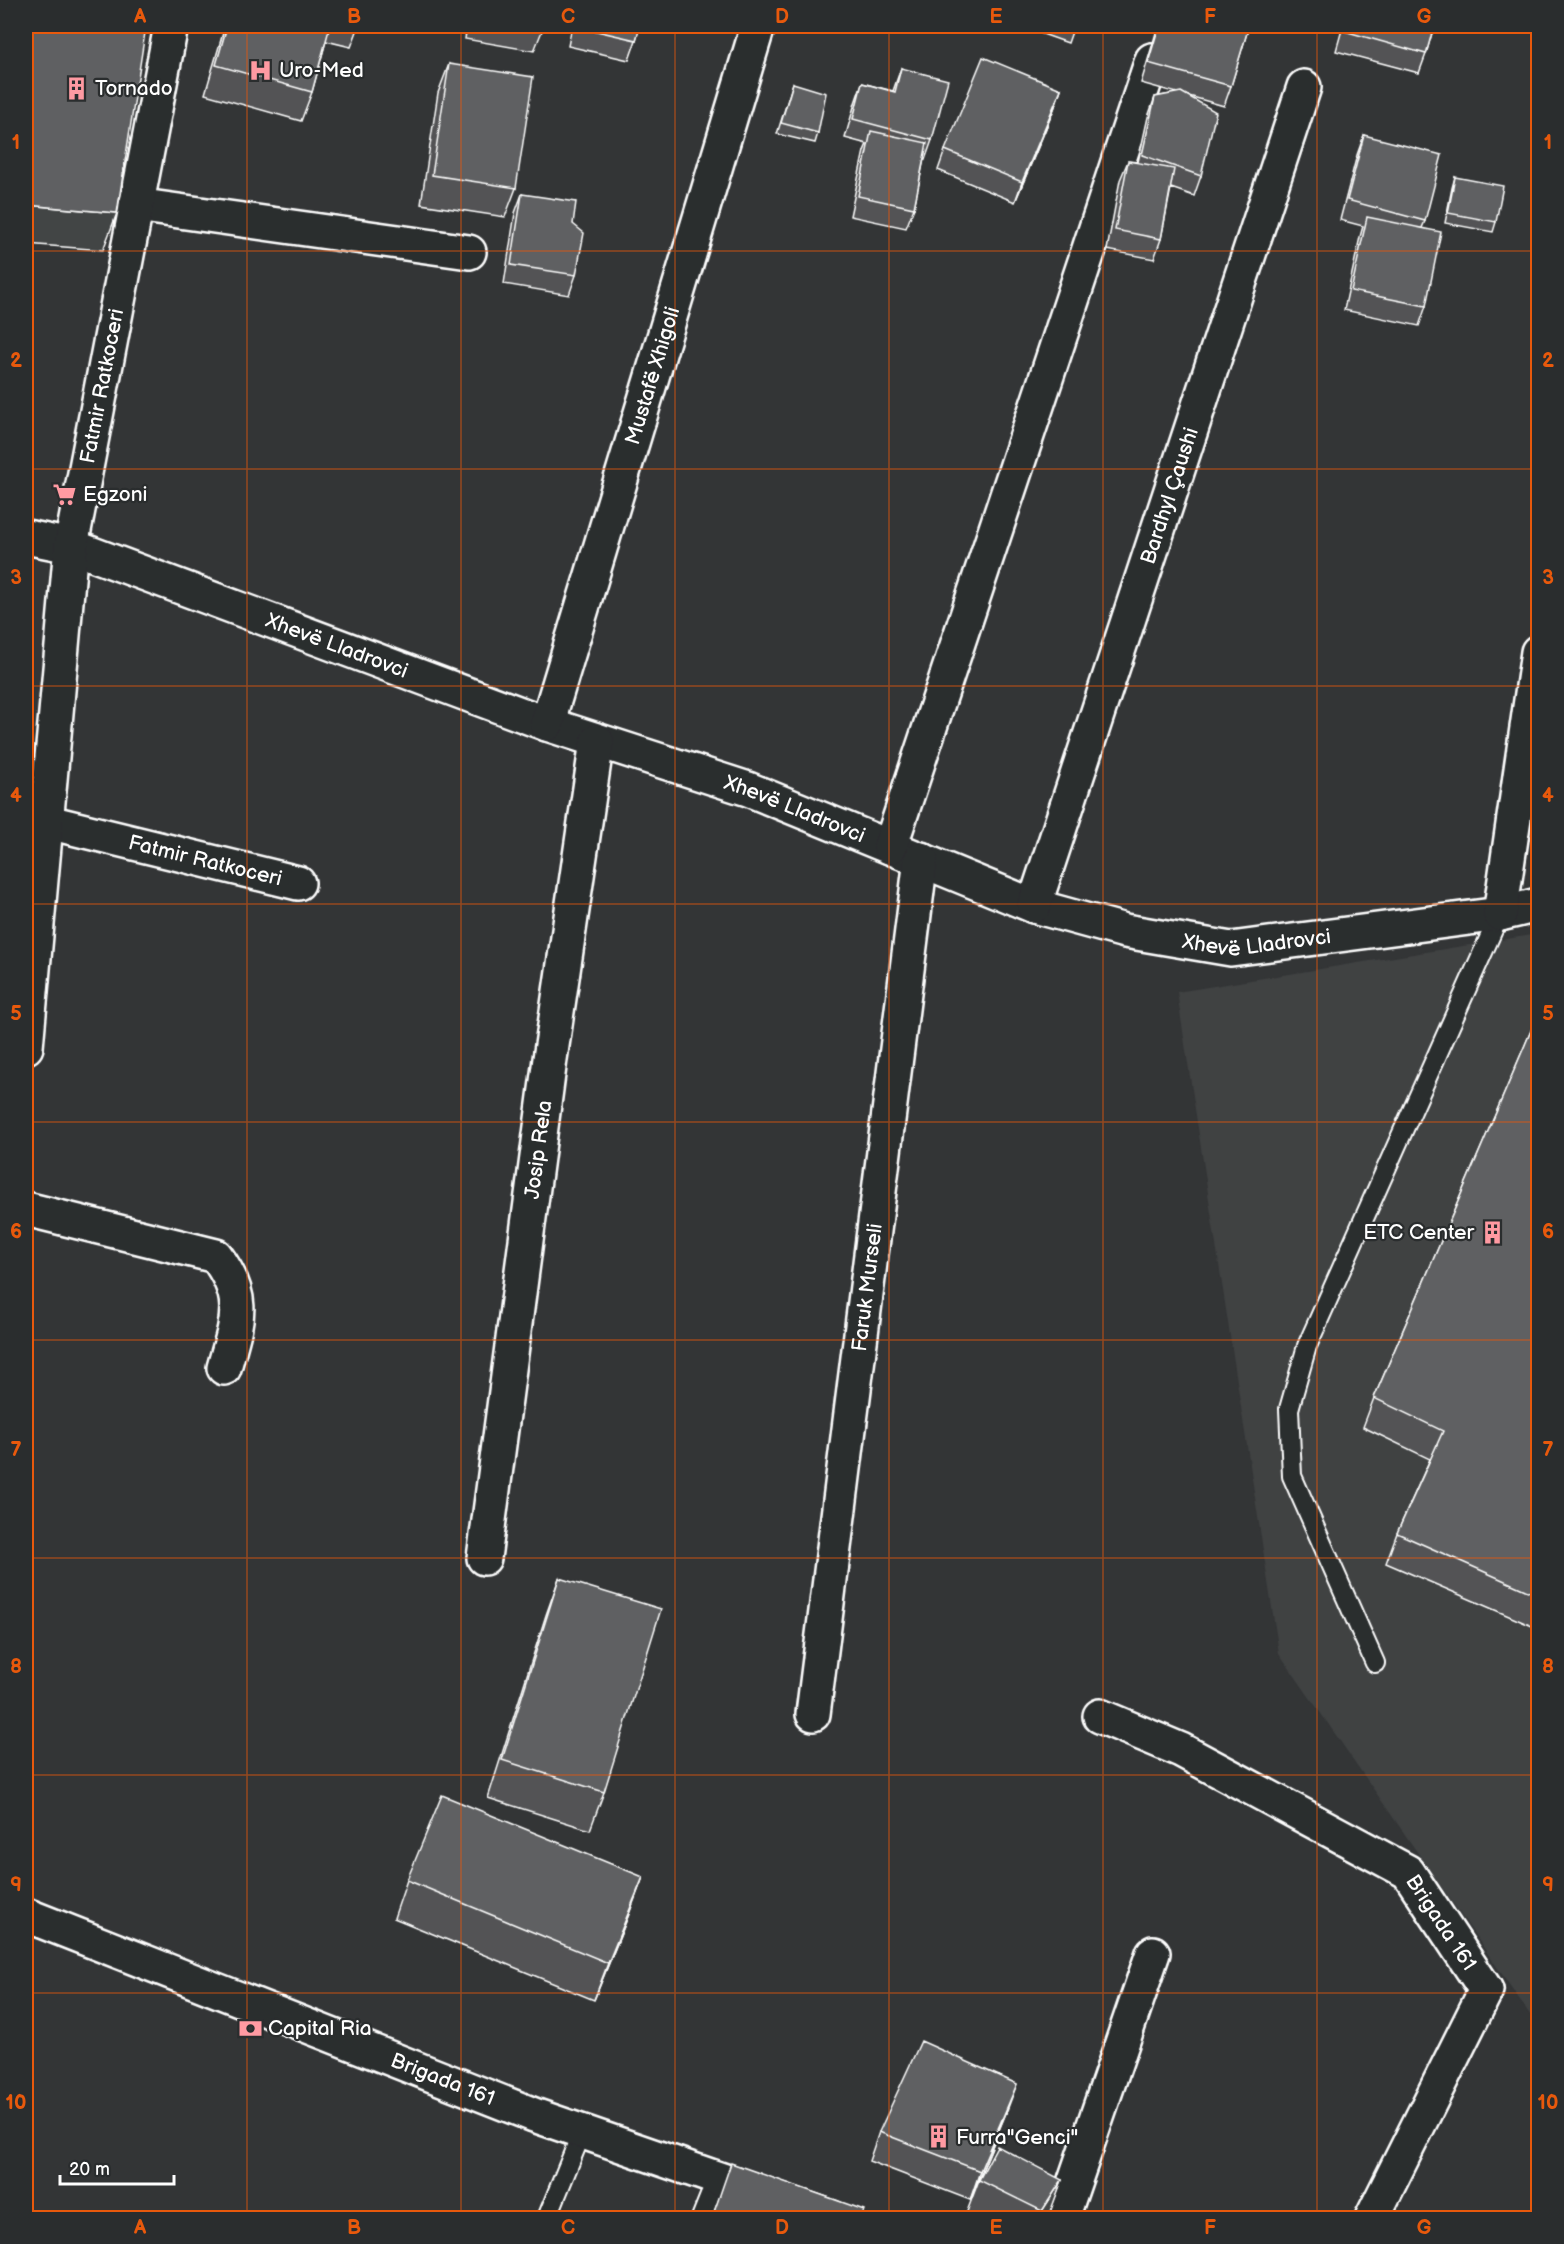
<svg xmlns="http://www.w3.org/2000/svg" width="1564" height="2244" viewBox="0 0 1564 2244" font-family="'Balsamiq Sans',sans-serif">
<style>
.built{fill:#404243}
.lines{fill:none;stroke-linecap:round;stroke-linejoin:round}
.lane-casing{stroke:#fff;stroke-width:22}
.street-casing{stroke:#fff;stroke-width:38}
.secondary-casing{stroke:#fff;stroke-width:38}
.lane{stroke:#2a2d2e;stroke-width:18}
.street{stroke:#2a2d2e;stroke-width:33}
.secondary{stroke:#2a2d2e;stroke-width:33}
.wall{fill:#525354;stroke:#fff;stroke-width:1.5}
.shaded-wall{fill:#424445;stroke:#fff;stroke-width:1.5}
.building{fill:#5f6162;stroke:#fff;stroke-width:1.5}
.grid{fill:none;stroke:#e8590c;stroke-width:1.5;stroke-opacity:0.55}
.labels{text-anchor:middle;stroke-width:4.5;stroke-linejoin:round;paint-order:stroke}
.poi-label{font-size:21px;fill:#fff;stroke:#2a2d2e;text-anchor:start}
.street-label{font-size:21px;fill:#fff;stroke:#2a2d2e}
.neatline{fill:none;stroke:#e8590c;stroke-width:2}
.grid-label{font-size:20px;text-anchor:middle;font-weight:bold;fill:#e8590c}
</style>
<rect width="100%" height="100%" fill="#333536"/>
<filter id="ink" filterUnits="userSpaceOnUse"><feTurbulence type="fractalNoise" baseFrequency=".0167" numOctaves="2"/><feDisplacementMap in="SourceGraphic" scale="12" xChannelSelector="R" yChannelSelector="G"/><feConvolveMatrix kernelMatrix="1 2 1 2 8 2 1 2 1" color-interpolation-filters="sRGB"/></filter>
<g filter="url(#ink)">
<path class="built" d="M 1538,934 L 1538,2026 L 1279,1653 L 1177,992 Z"/>
<g class="lines">
<defs>
<path id="lane" d="M 1375,1663 L 1292,1476 L 1289,1409 L 1307,1346 L 1500,914
M 547,2218 L 582,2132
M 701,2218 L 717,2178"/>
<g id="street">
<path d="M 136,205 L 469,252"/>
<path id="s1" d="M 26,537 L 71,546 L 547,724 L 748,789 L 1034,906 L 1125,931 L 1231,949 L 1500,914 L 1538,905"/>
<path id="s2" d="M 547,724 L 758,26"/>
<path id="s3" d="M 44,821 L 298,883"/>
<path d="M 890,847 L 1152,60"/>
<path id="s4" d="M 1034,906 L 1304,87"/>
<path d="M 1500,914 L 1538,652"/>
<path d="M 26,1209 L 216,1256 C 248,1299 237,1321 224,1368"/>
<path id="s5" d="M 484,1558 L 550,1059 L 597,741"/>
<path id="s6" d="M 813,1714 L 921,859"/>
<path id="s7" d="M 1100,1716 L 1181,1750 L 1408,1872 L 1486,1990 L 1372,2218"/>
<path d="M 1062,2218 L 1153,1953"/>
</g>
<g id="secondary">
<path id="s8" d="M 26,1047 L 71,546 L 171,26"/>
<path id="s9" d="M 26,1915 L 534,2115 L 832,2218"/>
</g>
</defs>
<use href="#lane" class="lane-casing"/>
<use href="#street" class="street-casing"/>
<use href="#secondary" class="secondary-casing"/>
<use href="#lane" class="lane"/>
<use href="#street" class="street"/>
<use href="#secondary" class="secondary"/>
</g>
<path class="wall" d="M 225,26 L 359,26 L 351,47 L 326,41 L 312,92 L 301,121 L 205,94 Z
M 467,26 L 544,26 L 534,51 L 465,39 Z
M 572,26 L 640,26 L 636,40 L 629,60 L 568,46 Z
M 1020,26 L 1074,26 L 1068,43 Z
M 1158,26 L 1249,26 L 1231,86 L 1224,106 L 1189,96 L 1201,176 L 1194,196 L 1171,188 L 1161,239 L 1154,259 L 1107,250 L 1120,180 L 1128,161 L 1138,162 L 1148,117 L 1155,97 L 1177,93 L 1141,83 Z
M 1343,26 L 1434,26 L 1426,54 L 1419,73 L 1336,51 Z
M 449,64 L 516,188 L 505,217 L 421,204 L 438,93 Z
M 901,68 L 932,140 L 925,160 L 924,159 L 914,208 L 906,228 L 850,216 L 864,151 L 867,144 L 845,138 L 855,103 L 862,83 L 893,91 Z
M 793,83 L 818,133 L 815,143 L 777,134 Z
M 1061,89 L 1054,109 L 1015,202 L 938,170 L 945,150 Z
M 1364,135 L 1425,221 L 1422,228 L 1426,306 L 1419,326 L 1344,310 L 1360,237 L 1363,226 L 1340,220 L 1357,155 Z
M 1455,177 L 1496,222 L 1493,232 L 1445,223 L 1452,188 Z
M 522,194 L 573,224 L 576,275 L 569,295 L 504,284 L 515,213 Z
M 1539,1012 L 1539,1629 L 1386,1563 L 1397,1533 L 1430,1459 L 1363,1427 L 1374,1398 Z
M 559,1578 L 604,1792 L 590,1830 L 488,1798 L 546,1615 Z
M 643,1877 L 629,1914 L 594,2000 L 394,1918 L 407,1880 Z
M 1006,2113 L 970,2200 L 869,2161 L 879,2132 Z
M 979,2180 L 1062,2180 L 1047,2218 L 967,2218 L 965,2217 Z"/>
<path class="shaded-wall" d="M 1061,89 L 1054,109 L 1015,202 L 1022,182 Z
M 26,205 L 117,213 L 103,250 L 26,244 Z
M 643,1877 L 629,1914 L 594,2000 L 608,1963 Z
M 1017,2084 L 1006,2113 L 970,2200 L 980,2171 Z
M 1062,2180 L 1048,2218 L 1039,2218 L 1042,2211 Z"/>
<path class="building" d="M 26,26 L 146,26 L 117,213 L 26,205 Z
M 227,26 L 330,26 L 312,92 L 216,65 Z
M 575,26 L 640,26 L 636,40 Z
M 1159,26 L 1249,26 L 1231,86 L 1148,63 Z
M 1345,26 L 1434,26 L 1426,54 L 1344,31 Z
M 983,57 L 1061,89 L 1022,182 L 945,150 Z
M 449,64 L 533,77 L 516,188 L 432,175 Z
M 901,68 L 948,80 L 932,140 L 853,119 L 862,83 L 895,92 Z
M 793,83 L 826,93 L 818,133 L 781,123 Z
M 1181,92 L 1216,112 L 1201,176 L 1142,155 L 1155,97 Z
M 871,131 L 927,143 L 914,208 L 858,196 Z
M 1364,135 L 1442,155 L 1425,221 L 1347,200 Z
M 1128,161 L 1174,169 L 1161,239 L 1115,230 Z
M 1455,177 L 1503,186 L 1496,222 L 1448,213 Z
M 522,194 L 576,202 L 573,224 L 584,233 L 576,275 L 511,265 Z
M 1367,217 L 1441,232 L 1426,306 L 1351,291 Z
M 1539,1012 L 1539,1596 L 1397,1533 L 1443,1431 L 1374,1398 Z
M 559,1578 L 661,1609 L 604,1792 L 502,1760 Z
M 442,1795 L 643,1877 L 608,1963 L 407,1880 Z
M 921,2041 L 1017,2084 L 980,2171 L 879,2132 Z
M 997,2146 L 1062,2180 L 1042,2211 L 979,2180 Z
M 731,2163 L 864,2210 L 861,2218 L 712,2218 Z"/>
</g>
<path class="grid" d="M 247,26 L 247,2218M 461,26 L 461,2218M 675,26 L 675,2218M 889,26 L 889,2218M 1103,26 L 1103,2218M 1317,26 L 1317,2218M 26,251 L 1538,251M 26,469 L 1538,469M 26,686 L 1538,686M 26,904 L 1538,904M 26,1122 L 1538,1122M 26,1340 L 1538,1340M 26,1558 L 1538,1558M 26,1775 L 1538,1775M 26,1993 L 1538,1993"/>
<defs>
<symbol id="hospital-bare" viewBox="-9 -9 18 18"><path d="M-5-5h3v3.5h4V-5h3V5h-3V1.5h-4V5h-3Z" fill="#ff9aa2" stroke="#2a2d2e" stroke-width="2.5" paint-order="stroke"/></symbol>
<symbol id="building-bare" viewBox="-9 -9 18 18"><path d="M-4-6H4V6H1V3H-1V6H-4ZM-2.5-4.3h1.7v1.8h-1.7ZM.8-4.3h1.7v1.8H.8ZM-2.5-1h1.7V.8h-1.7ZM.8-1h1.7V.8H.8Z" fill="#ff9aa2" stroke="#2a2d2e" stroke-width="2.5" paint-order="stroke"/></symbol>
<symbol id="supermarket-bare" viewBox="-9 -9 18 18"><path d="M-6-5.5h2.5l.6 2H6L4.5 2H-2.5L-4.4-4H-6ZM-1.5 3.2a1.3 1.3 0 1 0 .1 0ZM3 3.2a1.3 1.3 0 1 0 .1 0Z" fill="#ff9aa2" stroke="#2a2d2e" stroke-width="2.5" paint-order="stroke"/></symbol>
<symbol id="bank-bare" viewBox="-9 -9 18 18"><path d="M-6-4H6V4H-6ZM0-2.3a2.3 2.3 0 1 0 0 4.6a2.3 2.3 0 1 0 0-4.6Z" fill="#ff9aa2" stroke="#2a2d2e" stroke-width="2.5" paint-order="stroke"/></symbol>
</defs>
<g fill-rule="evenodd">
<use href="#hospital-bare" x="244" y="54" width="33" height="33"/>
<use href="#building-bare" x="60" y="72" width="33" height="33"/>
<use href="#supermarket-bare" x="48" y="478" width="33" height="33"/>
<use href="#building-bare" x="1476" y="1216" width="33" height="33"/>
<use href="#bank-bare" x="234" y="2012" width="33" height="33"/>
<use href="#building-bare" x="922" y="2120" width="33" height="33"/>
</g>
<g class="labels">
<g class="poi-label">
<text x="279" y="77">Uro-Med</text>
<text x="95" y="95">Tornado</text>
<text x="83" y="501">Egzoni</text>
<text x="1474" y="1239" text-anchor="end">ETC Center</text>
<text x="268" y="2035">Capital Ria</text>
<text x="956" y="2144">Furra"Genci"</text>
</g>
<g class="street-label">
<text dy="7" stroke="none"><textPath href="#s2" startOffset="364">Mustafë Xhigoli</textPath></text>
<text dy="7" stroke="none"><textPath href="#s8" startOffset="666">Fatmir Ratkoceri</textPath></text>
<text dy="7" stroke="none"><textPath href="#s4" startOffset="432">Bardhyl Çaushi</textPath></text>
<text dy="7" stroke="none"><textPath href="#s1" startOffset="330">Xhevë Lladrovci</textPath></text>
<text dy="7" stroke="none"><textPath href="#s1" startOffset="816">Xhevë Lladrovci</textPath></text>
<text dy="7" stroke="none"><textPath href="#s3" startOffset="166">Fatmir Ratkoceri</textPath></text>
<text dy="7" stroke="none"><textPath href="#s1" startOffset="1302">Xhevë Lladrovci</textPath></text>
<text dy="7" stroke="none"><textPath href="#s5" startOffset="412">Josip Rela</textPath></text>
<text dy="7" stroke="none"><textPath href="#s6" startOffset="430">Faruk Murseli</textPath></text>
<text dy="7" stroke="none"><textPath href="#s7" startOffset="406">Brigada 161</textPath></text>
<text dy="7" stroke="none"><textPath href="#s9" startOffset="448">Brigada 161</textPath></text>
</g>
</g>
<rect width="1564" height="2244" fill="none" stroke="#2a2d2e" stroke-width="66"/>
<path d="M60 2175v9h114v-9" fill="none" stroke="#ffffff" stroke-width="3"/>
<text x="69" y="2175" font-size="18" fill="#ffffff" stroke="#2a2d2e" stroke-width="4.5" paint-order="stroke">20 m</text>
<rect x="33" y="33" width="1498" height="2178" class="neatline"/>
<g class="grid-label">
<text x="140" y="23">A</text>
<text x="354" y="23">B</text>
<text x="568" y="23">C</text>
<text x="782" y="23">D</text>
<text x="996" y="23">E</text>
<text x="1210" y="23">F</text>
<text x="1424" y="23">G</text>
<text x="16" y="149">1</text>
<text x="1548" y="149">1</text>
<text x="16" y="367">2</text>
<text x="1548" y="367">2</text>
<text x="16" y="584">3</text>
<text x="1548" y="584">3</text>
<text x="16" y="802">4</text>
<text x="1548" y="802">4</text>
<text x="16" y="1020">5</text>
<text x="1548" y="1020">5</text>
<text x="16" y="1238">6</text>
<text x="1548" y="1238">6</text>
<text x="16" y="1456">7</text>
<text x="1548" y="1456">7</text>
<text x="16" y="1673">8</text>
<text x="1548" y="1673">8</text>
<text x="16" y="1891">9</text>
<text x="1548" y="1891">9</text>
<text x="16" y="2109">10</text>
<text x="1548" y="2109">10</text>
<text x="140" y="2234">A</text>
<text x="354" y="2234">B</text>
<text x="568" y="2234">C</text>
<text x="782" y="2234">D</text>
<text x="996" y="2234">E</text>
<text x="1210" y="2234">F</text>
<text x="1424" y="2234">G</text>
</g>
</svg>
